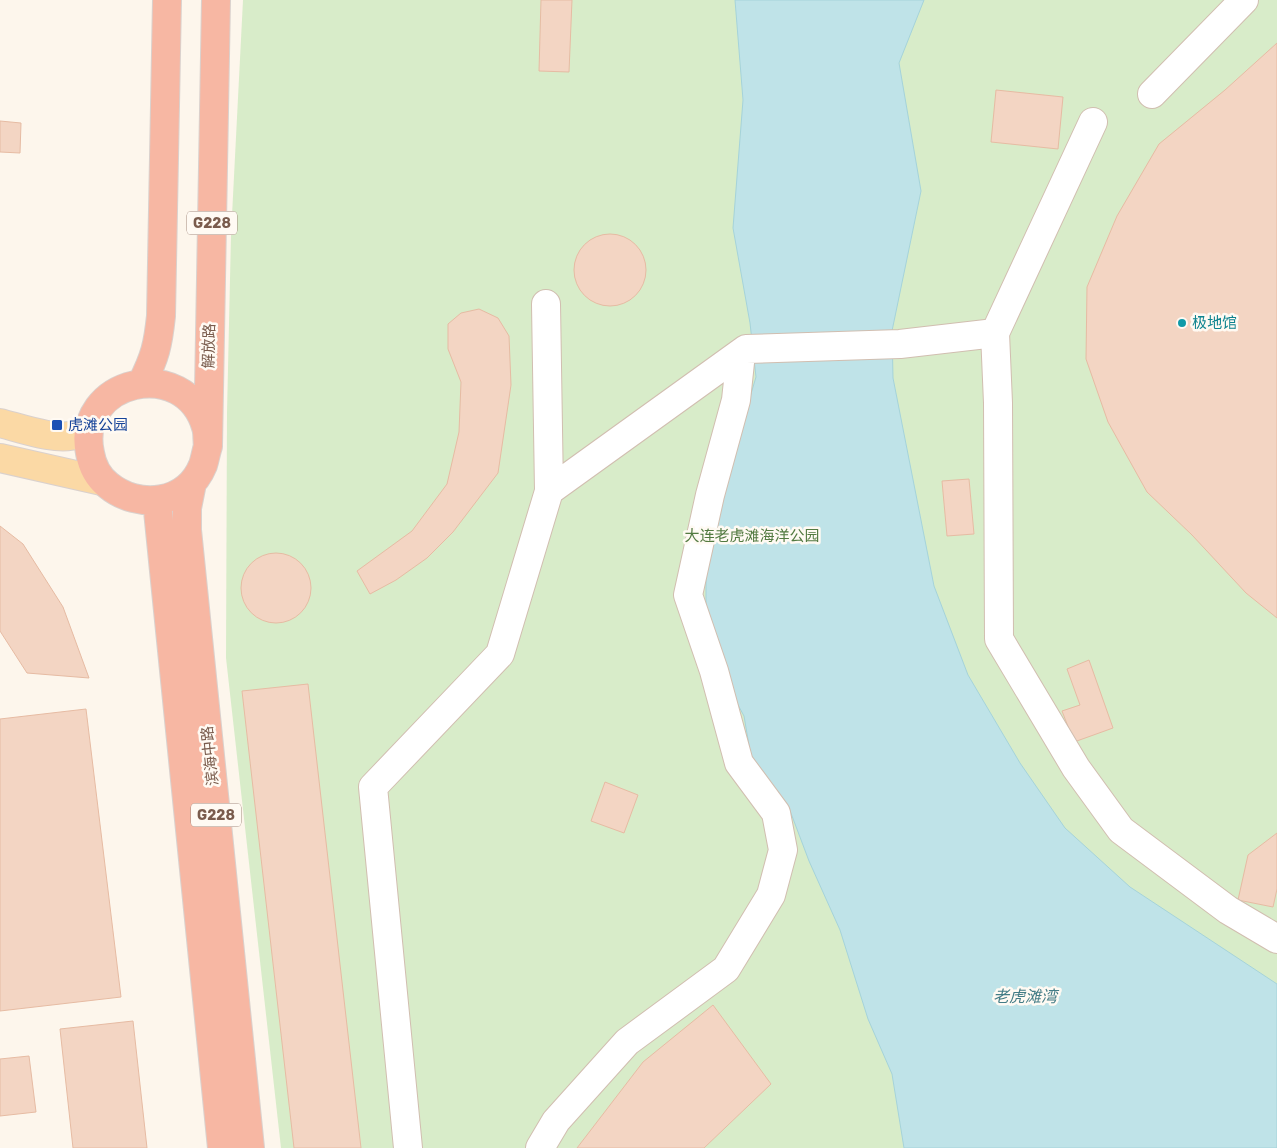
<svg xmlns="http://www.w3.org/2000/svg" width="1277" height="1148" viewBox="0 0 1277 1148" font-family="Rubik,'Noto Sans SC',sans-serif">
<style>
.green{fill:#d8ecc9}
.water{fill:#bfe3e8;stroke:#a5d3da}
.building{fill:#f3d5c3;stroke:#e6bba3}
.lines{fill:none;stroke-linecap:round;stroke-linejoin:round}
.minor-casing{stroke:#d1beb0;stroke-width:30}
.major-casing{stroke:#dad1cd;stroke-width:30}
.highway-casing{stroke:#dad1cd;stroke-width:30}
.minor{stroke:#fff;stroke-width:28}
.major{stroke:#fbd9a5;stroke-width:28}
.highway{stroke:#f7b7a3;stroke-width:28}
.culture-dot{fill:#0f9aa8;stroke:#fffaf3;stroke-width:2}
.transit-dot{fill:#1a4fb4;stroke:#fffaf3;stroke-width:2}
.labels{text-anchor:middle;stroke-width:5;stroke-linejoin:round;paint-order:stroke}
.shield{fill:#fffaf3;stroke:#a28b7f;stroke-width:1}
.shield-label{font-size:14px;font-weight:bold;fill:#7a5c4d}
.culture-label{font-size:15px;fill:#0d838f;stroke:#fffaf3;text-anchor:start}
.street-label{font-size:15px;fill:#7a5c4d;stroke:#fffaf3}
.transit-label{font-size:15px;fill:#164399;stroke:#fffaf3;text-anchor:start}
.park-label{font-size:15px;fill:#537a41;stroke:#fffaf3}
.water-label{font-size:16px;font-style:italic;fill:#437c86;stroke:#fffaf3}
</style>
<rect width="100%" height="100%" fill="#fdf6ec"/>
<path class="green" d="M 243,0 L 1277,0 L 1277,1148 L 281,1148 L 226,658 L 227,413 L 231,235 Z"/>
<path class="water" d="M 735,0 L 924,0 L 899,63 L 921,191 L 892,331 L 893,378 L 934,586 L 968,675 L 1020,763 L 1065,828 L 1130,887 L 1277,984 L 1277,1148 L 904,1148 L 892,1074 L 868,1019 L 840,930 L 809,861 L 789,808 L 752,763 L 744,716 L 719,670 L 706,631 L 706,566 L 739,434 L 756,377 L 750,323 L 733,228 L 743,100 Z"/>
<path class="building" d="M 541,0 L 572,0 L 569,72 L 539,71 Z
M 1277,43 L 1277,618 L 1246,593 L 1192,535 L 1147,492 L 1108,422 L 1086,359 L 1087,287 L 1117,216 L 1159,144 L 1225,90 Z
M 996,90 L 1063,97 L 1058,149 L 991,142 Z
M 0,121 L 21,123 L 20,153 L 0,152 Z
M574 270a36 36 0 1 1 72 0a36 36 0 1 1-72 0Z
M 479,309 L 498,318 L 509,336 L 511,385 L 498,473 L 453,532 L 427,558 L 396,580 L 370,594 L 357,571 L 412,531 L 447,484 L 459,432 L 461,382 L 448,349 L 448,324 L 461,313 Z
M 969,479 L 974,534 L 947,536 L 942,481 Z
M 0,526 L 23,544 L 63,607 L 89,678 L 27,673 L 0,631 Z
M241 588a35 35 0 1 1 70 0a35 35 0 1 1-70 0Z
M 1089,660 L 1113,728 L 1074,742 L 1062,711 L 1080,705 L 1067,669 Z
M 308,684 L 361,1148 L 294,1148 L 242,691 Z
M 86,709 L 121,997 L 0,1011 L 0,719 Z
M 605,782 L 638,795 L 624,833 L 591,821 Z
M 1277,833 L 1277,889 L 1273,907 L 1238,900 L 1248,855 Z
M 713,1005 L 771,1084 L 704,1148 L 577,1148 L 643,1062 Z
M 133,1021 L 147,1148 L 73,1148 L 60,1029 Z
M 29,1056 L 36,1112 L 0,1116 L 0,1059 Z"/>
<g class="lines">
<defs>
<path id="minor" d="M 1152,94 L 1244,0
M 1093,122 L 995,333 L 998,403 L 999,639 L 1076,768 L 1121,830 L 1228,910 L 1277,939
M 549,491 L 746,349 L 900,344 L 995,333
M 408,1148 L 373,787 L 500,654 L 549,491 L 546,304
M 540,1148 L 556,1121 L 627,1042 L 726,969 L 771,895 L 783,850 L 776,813 L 739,763 L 714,671 L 688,595 L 710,495 L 736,400 L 741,353"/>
<path id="major" d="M 0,423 C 20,428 58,442 78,434 C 82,432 87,427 91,424
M 0,458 L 102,481"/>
<path id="highway" d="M 142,383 C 155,357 158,345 161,316 L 167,0
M 208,446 C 207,440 208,433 206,427 C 185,354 74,380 90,453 C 92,465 98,477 108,485 C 138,510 187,505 203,465 C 205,459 206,452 208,446 L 216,0
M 192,483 L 187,508 L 187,530 L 250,1148
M 157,501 L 222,1148"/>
</defs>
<use href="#minor" class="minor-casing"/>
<use href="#major" class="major-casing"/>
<use href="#highway" class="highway-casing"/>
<use href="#minor" class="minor"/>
<use href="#major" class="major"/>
<use href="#highway" class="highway"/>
</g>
<circle class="culture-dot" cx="1182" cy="323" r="5"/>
<rect class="transit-dot" x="51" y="419" width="12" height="12" rx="2.5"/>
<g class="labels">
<g class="shield">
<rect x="187" y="211.5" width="50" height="23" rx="4"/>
<rect x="191" y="803.5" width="50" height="23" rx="4"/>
</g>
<g class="shield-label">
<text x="212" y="228">G228</text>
<text x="216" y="820">G228</text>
</g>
<g class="culture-label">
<text x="1192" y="328">极地馆</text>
</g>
<g class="street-label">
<text transform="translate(209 346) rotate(-89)" y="5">解放路</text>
<text transform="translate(210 756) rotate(-96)" y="5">滨海中路</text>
</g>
<g class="transit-label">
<text x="68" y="430">虎滩公园</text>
</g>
<g class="park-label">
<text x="752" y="541">大连老虎滩海洋公园</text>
</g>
<g class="water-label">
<text x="1025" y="1002">老虎滩湾</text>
</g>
</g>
</svg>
